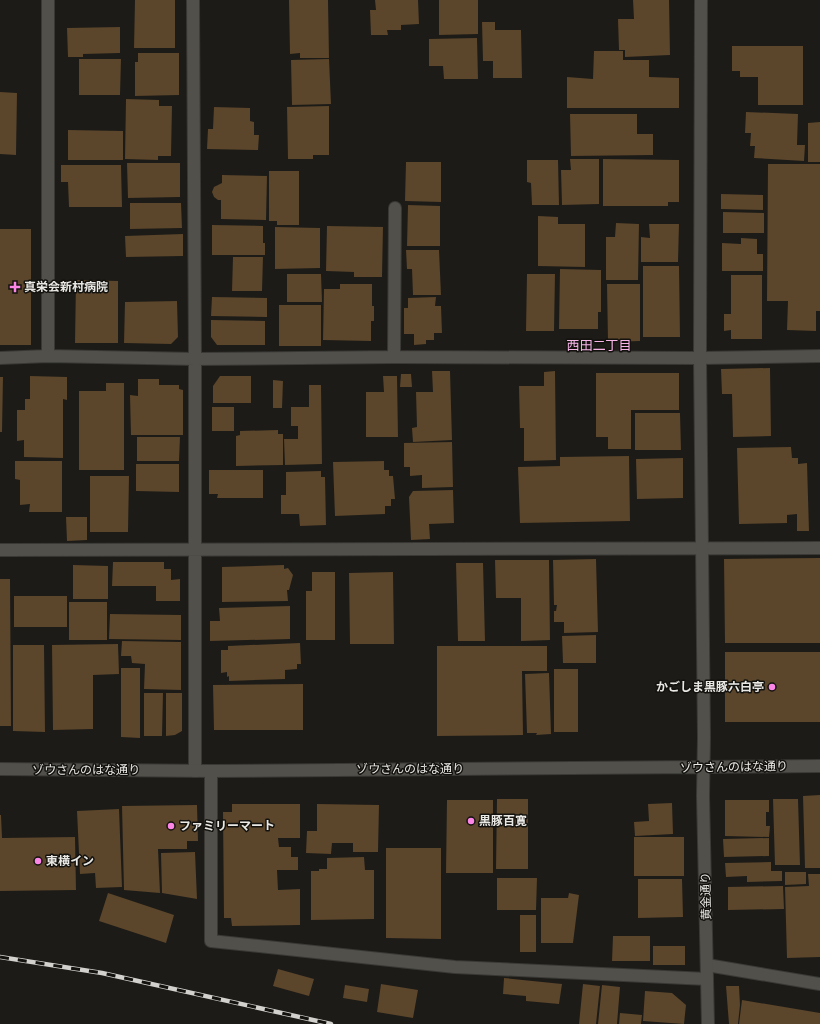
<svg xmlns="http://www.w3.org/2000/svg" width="820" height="1024" viewBox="0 0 820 1024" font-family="'Space Grotesk','Noto Sans JP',sans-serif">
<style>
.building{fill:#5b452b}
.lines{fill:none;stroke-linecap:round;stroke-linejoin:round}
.street-casing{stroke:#393835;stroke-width:14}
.secondary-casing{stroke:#393835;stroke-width:14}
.street{stroke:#51504b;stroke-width:12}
.secondary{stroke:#51504b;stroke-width:12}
.rail-casing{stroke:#d2d1ce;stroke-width:4.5}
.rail{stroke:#13120e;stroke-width:3;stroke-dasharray:9;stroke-linecap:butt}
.poi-dot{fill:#fb86e5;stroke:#13120e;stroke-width:1.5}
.labels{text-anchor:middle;stroke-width:3;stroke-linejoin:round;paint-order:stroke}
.poi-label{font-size:12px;font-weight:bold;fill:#e9e8e5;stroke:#13120e;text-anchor:start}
.street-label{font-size:12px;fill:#e9e8e5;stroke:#13120e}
.neighbourhood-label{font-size:13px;fill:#f6b4e7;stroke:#13120e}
</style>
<rect width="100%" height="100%" fill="#1c1b17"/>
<path class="building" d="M 135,0 L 175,0 L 175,48 L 134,48 Z
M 289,0 L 328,0 L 329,58 L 300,58 L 300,53 L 290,54 Z
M 375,0 L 418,0 L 419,24 L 401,25 L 401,30 L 387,30 L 388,35 L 371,35 L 370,10 L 376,10 Z
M 439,0 L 478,0 L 478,34 L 439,35 Z
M 633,0 L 669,0 L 670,55 L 625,57 L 625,50 L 619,50 L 618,19 L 634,19 Z
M 482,22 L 495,22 L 495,30 L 521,30 L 522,78 L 493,78 L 493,61 L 483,61 Z
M 120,27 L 120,53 L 83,54 L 83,57 L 68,57 L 67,28 Z
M 477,38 L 478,79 L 444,79 L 443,66 L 429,66 L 429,39 Z
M 732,46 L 803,46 L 803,105 L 758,105 L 758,77 L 740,77 L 740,71 L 732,71 Z
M 594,51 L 623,51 L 623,60 L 649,60 L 649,77 L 679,78 L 679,108 L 567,108 L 567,77 L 593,79 Z
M 138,53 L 179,53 L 179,95 L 135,96 L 135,62 L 138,62 Z
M 79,59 L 121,59 L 120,95 L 79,95 Z
M 329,59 L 331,104 L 292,105 L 291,60 Z
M 0,92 L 17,93 L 16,155 L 0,154 Z
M 126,99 L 159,100 L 159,106 L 172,106 L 171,156 L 158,156 L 158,160 L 125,159 Z
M 329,106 L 329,155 L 313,155 L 313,159 L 288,159 L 287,107 Z
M 214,107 L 250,108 L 250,121 L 254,122 L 254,135 L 259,135 L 258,150 L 207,149 L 208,129 L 213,129 Z
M 746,112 L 798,114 L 797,145 L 805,145 L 804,161 L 754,158 L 755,146 L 750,146 L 751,133 L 745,133 Z
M 570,114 L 637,114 L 637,134 L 653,134 L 653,155 L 571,156 Z
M 820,122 L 820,162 L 808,162 L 808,123 Z
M 68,130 L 123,131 L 123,160 L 68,160 Z
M 570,159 L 599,159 L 599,204 L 562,205 L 561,170 L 571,170 Z
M 603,159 L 679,160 L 679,202 L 668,202 L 668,206 L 603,206 Z
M 527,160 L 558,160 L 559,205 L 532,205 L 531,183 L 527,182 Z
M 406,162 L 441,162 L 441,202 L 405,201 Z
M 127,163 L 180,163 L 180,197 L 128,198 Z
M 768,164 L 820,164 L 820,311 L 816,311 L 816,331 L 787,330 L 788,301 L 767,301 Z
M 61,165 L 121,165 L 122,207 L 69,207 L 68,182 L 61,182 Z
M 269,171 L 299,171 L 299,225 L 277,225 L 277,221 L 269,221 Z
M 222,175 L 267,176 L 266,220 L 221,219 L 221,200 L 218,200 L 214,197 L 212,192 L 214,187 L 222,183 Z
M 721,194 L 763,195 L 763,210 L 721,209 Z
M 130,203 L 181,203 L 182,228 L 130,229 Z
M 408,205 L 440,206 L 440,246 L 407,246 Z
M 723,212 L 764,213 L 764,233 L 723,233 Z
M 538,216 L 558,217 L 558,224 L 585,224 L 585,267 L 538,266 Z
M 616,223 L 639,224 L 638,280 L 606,280 L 606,237 L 615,237 Z
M 649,224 L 679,224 L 678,262 L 641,262 L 641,237 L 650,238 Z
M 212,225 L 263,226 L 263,243 L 265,243 L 265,255 L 212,255 Z
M 327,226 L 383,227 L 382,277 L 354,277 L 354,272 L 326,271 Z
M 275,227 L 320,228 L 320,268 L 275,269 Z
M 0,229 L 31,229 L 31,345 L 0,345 Z
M 183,234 L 183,256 L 126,257 L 125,236 Z
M 741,238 L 757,239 L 757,254 L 763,254 L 763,271 L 722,271 L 722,243 L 741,244 Z
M 406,250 L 439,250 L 441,295 L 413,295 L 412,269 L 407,269 Z
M 233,257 L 263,257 L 262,291 L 232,291 Z
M 643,266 L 679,266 L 680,337 L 643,337 Z
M 560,269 L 601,270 L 601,312 L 598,312 L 598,329 L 559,329 Z
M 287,274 L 321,274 L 322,302 L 287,302 Z
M 527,274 L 555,274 L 554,331 L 526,331 Z
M 731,275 L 762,275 L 762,339 L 731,339 L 731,330 L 724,331 L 724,314 L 731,314 Z
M 76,280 L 118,281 L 118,343 L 75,343 Z
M 340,284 L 372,284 L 372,306 L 374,306 L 374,321 L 371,321 L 371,341 L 323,340 L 324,289 L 340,289 Z
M 607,284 L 640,284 L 640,341 L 608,342 Z
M 212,297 L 267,298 L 267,317 L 211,316 Z
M 436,297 L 435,306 L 441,306 L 442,333 L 434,333 L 434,340 L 426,340 L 426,344 L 414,345 L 414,334 L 404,334 L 404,308 L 408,308 L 408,298 Z
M 177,301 L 178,337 L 171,344 L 124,343 L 125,302 Z
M 279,305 L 321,305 L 321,346 L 279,346 Z
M 211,320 L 265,321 L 265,345 L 217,345 L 211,337 Z
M 770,368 L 771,436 L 733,437 L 732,394 L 722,394 L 721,369 Z
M 432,371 L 450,371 L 452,440 L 413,442 L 412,428 L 417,427 L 416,392 L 433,392 Z
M 555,371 L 556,460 L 524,461 L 524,428 L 520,428 L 519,386 L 544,386 L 544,372 Z
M 596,373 L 679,373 L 679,410 L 631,410 L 631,449 L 608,449 L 608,437 L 596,437 Z
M 401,374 L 411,374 L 412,387 L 400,387 Z
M 30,376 L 67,377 L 67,400 L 63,399 L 63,458 L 24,457 L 24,440 L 17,441 L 17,410 L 25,410 L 25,399 L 30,399 Z
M 220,376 L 251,376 L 251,403 L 213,403 L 213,386 Z
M 383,376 L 397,376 L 398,437 L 366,437 L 366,392 L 384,392 Z
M 0,377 L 3,377 L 2,432 L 0,432 Z
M 138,379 L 159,379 L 159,385 L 179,385 L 179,389 L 183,390 L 183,435 L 131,435 L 130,395 L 138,396 Z
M 273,380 L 283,381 L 282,408 L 273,408 Z
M 106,383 L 124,383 L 124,470 L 79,470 L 79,391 L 106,391 Z
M 309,385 L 321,385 L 322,464 L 285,465 L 284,439 L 298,439 L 298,426 L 291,426 L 291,407 L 309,407 Z
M 212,407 L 234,407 L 234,431 L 212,431 Z
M 635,413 L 680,413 L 681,450 L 635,450 Z
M 278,430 L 278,434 L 283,434 L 283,465 L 236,466 L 236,436 L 240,435 L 240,431 Z
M 137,437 L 180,437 L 179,461 L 137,461 Z
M 452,442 L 453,487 L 422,488 L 422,475 L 410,476 L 410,467 L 404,467 L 404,443 Z
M 791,447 L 792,458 L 798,458 L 798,464 L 807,463 L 809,531 L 797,531 L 797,514 L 787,515 L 787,523 L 739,524 L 737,448 Z
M 629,456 L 630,521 L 520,523 L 518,467 L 560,466 L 560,457 Z
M 683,458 L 683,498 L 637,499 L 636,459 Z
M 15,461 L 62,461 L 62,512 L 29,512 L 30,504 L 20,505 L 20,480 L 15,479 Z
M 384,461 L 384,470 L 389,470 L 389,476 L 393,476 L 395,499 L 391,499 L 391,506 L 385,506 L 385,514 L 335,516 L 333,462 Z
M 136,464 L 179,464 L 179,492 L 136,491 Z
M 209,470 L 263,470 L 263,498 L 217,498 L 218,494 L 209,494 Z
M 321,471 L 321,477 L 325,477 L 326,525 L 300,526 L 299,514 L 281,514 L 281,495 L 286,495 L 286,472 Z
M 90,476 L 129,476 L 128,532 L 90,532 Z
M 453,490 L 454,523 L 429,524 L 430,539 L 411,540 L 409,497 L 413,491 Z
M 66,517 L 87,517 L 87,540 L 67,541 Z
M 820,558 L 820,643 L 725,643 L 724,559 Z
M 596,559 L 598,632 L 564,633 L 564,622 L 554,622 L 554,611 L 556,611 L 557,605 L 554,605 L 553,560 Z
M 495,560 L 549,560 L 550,640 L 521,641 L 521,598 L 496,598 Z
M 113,562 L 164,562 L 164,569 L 171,569 L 171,580 L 180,579 L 180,601 L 156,601 L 156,586 L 112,586 Z
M 456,563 L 483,563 L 485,641 L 458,641 Z
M 73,565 L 108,566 L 108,599 L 73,599 Z
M 284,565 L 284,569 L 288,568 L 293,575 L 289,590 L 287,590 L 288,601 L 222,602 L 222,567 Z
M 312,572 L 335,572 L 335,640 L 306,640 L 306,591 L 312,591 Z
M 393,572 L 394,644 L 350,644 L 349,573 Z
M 0,579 L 10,579 L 11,726 L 0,726 Z
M 14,596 L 67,596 L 67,627 L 14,627 Z
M 69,602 L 107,602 L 107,640 L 69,640 Z
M 290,606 L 290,639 L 210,641 L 210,621 L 220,621 L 219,608 Z
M 110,614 L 181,615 L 181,640 L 109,639 Z
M 596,635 L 596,663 L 563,663 L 562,636 Z
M 122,641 L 181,642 L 181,690 L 144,689 L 145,664 L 132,663 L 131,656 L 121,656 Z
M 300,643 L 301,664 L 297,664 L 297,669 L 285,670 L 285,679 L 229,681 L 229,676 L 227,677 L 227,672 L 221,673 L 221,650 L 228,650 L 228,646 Z
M 118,644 L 119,674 L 93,675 L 93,729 L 53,730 L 52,645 Z
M 13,645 L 44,645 L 45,732 L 13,731 Z
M 437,646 L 547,646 L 547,671 L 522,671 L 523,735 L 437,736 Z
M 725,652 L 820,652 L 820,722 L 725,722 Z
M 121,668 L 140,668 L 140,738 L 121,737 Z
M 554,669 L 578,669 L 578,732 L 554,732 Z
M 549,673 L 551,734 L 536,735 L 537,733 L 527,733 L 525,674 Z
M 303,684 L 303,730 L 214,730 L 213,685 Z
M 144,693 L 163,693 L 162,736 L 144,736 Z
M 166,693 L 182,693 L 182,731 L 175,735 L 166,736 Z
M 820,795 L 820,868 L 805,868 L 803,796 Z
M 497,799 L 528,799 L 528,869 L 496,869 Z
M 773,799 L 798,799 L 800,865 L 775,865 Z
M 447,800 L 493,800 L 493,873 L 446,873 Z
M 725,800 L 769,800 L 769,812 L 766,812 L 766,826 L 770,826 L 769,837 L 725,836 Z
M 672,803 L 673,834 L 635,836 L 634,822 L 649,821 L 648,804 Z
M 232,804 L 300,804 L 300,838 L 278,838 L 279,847 L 291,847 L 291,857 L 298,857 L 298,870 L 277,870 L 278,890 L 300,889 L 300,925 L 232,926 L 231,918 L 224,918 L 223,812 L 232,812 Z
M 317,804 L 379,805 L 378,852 L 353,852 L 353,843 L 332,843 L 331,854 L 306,853 L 307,831 L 317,831 Z
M 197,805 L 198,841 L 187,841 L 187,849 L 158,849 L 160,893 L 124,890 L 122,806 Z
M 119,809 L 122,887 L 96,888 L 95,873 L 80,874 L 77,811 Z
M 0,815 L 1,815 L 2,838 L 75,837 L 76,890 L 0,891 Z
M 634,837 L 684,837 L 684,876 L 634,876 Z
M 769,838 L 769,856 L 724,857 L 723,839 Z
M 386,848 L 441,848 L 441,939 L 386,938 Z
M 195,852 L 197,899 L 162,893 L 161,853 Z
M 364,857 L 365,870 L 374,870 L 374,919 L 311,920 L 311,871 L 319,871 L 319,869 L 327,869 L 327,858 Z
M 771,862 L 771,871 L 782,871 L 782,881 L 747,882 L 747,876 L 726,877 L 725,863 Z
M 785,872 L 806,872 L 806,884 L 785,885 Z
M 808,874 L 820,874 L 820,957 L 787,958 L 785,887 L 809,886 Z
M 497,878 L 537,878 L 536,910 L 497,910 Z
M 638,879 L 682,879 L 683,917 L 638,918 Z
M 783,886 L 784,909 L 728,910 L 728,887 Z
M 108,893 L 174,915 L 166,943 L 99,921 Z
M 569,893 L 579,895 L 573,943 L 541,943 L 541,898 L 568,898 Z
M 520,915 L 536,915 L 536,952 L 520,952 Z
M 613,936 L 650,936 L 650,961 L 612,961 Z
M 653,946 L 685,946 L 685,965 L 653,965 Z
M 278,969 L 314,979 L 309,996 L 273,986 Z
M 504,978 L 562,984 L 559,1004 L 526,1001 L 526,996 L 503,994 Z
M 381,984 L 418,990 L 413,1018 L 377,1012 Z
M 583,984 L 600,986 L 596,1024 L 579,1024 Z
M 345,985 L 369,989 L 367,1002 L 343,998 Z
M 602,985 L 620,987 L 617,1024 L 598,1024 Z
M 726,986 L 739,986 L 740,1005 L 738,1024 L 729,1024 Z
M 645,991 L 672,993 L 686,1005 L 684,1024 L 643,1021 Z
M 742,1000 L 820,1013 L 820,1024 L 739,1024 Z
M 620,1013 L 642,1015 L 641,1024 L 619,1024 Z"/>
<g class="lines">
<defs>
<path id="street" d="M 48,0 L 48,356
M 193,0 L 195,359 L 195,771
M 394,357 L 395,208
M 0,358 L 48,356 L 195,359 L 394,357 L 700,358 L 820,356
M 0,550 L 820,548
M 211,771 L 211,941 L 455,967 L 707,979
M 707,965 L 820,984"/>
<path id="secondary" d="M 701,0 L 700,358 L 704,737 L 703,796 L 708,1024
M 0,769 L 211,771 L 820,766"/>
</defs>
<use href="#street" class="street-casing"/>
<use href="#secondary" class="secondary-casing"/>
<use href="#street" class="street"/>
<use href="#secondary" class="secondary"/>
<defs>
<path id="rail" d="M 0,957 L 102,973 L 331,1024"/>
</defs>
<use href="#rail" class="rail-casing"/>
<use href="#rail" class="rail"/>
</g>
<g class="poi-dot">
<path d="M13 281h4v4h4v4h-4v4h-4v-4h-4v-4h4z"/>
<circle cx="772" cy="687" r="4"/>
<circle cx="471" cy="821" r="4"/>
<circle cx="171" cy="826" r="4"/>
<circle cx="38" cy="861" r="4"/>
</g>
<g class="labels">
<g class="poi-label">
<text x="24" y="291">真栄会新村病院</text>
<text x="764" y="691" text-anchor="end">かごしま黒豚六白亭</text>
<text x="479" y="825">黒豚百寛</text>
<text x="179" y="830">ファミリーマート</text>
<text x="46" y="865">東横イン</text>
</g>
<g class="street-label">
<text transform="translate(734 767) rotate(-1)" y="4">ゾウさんのはな通り</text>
<text x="410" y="773">ゾウさんのはな通り</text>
<text x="86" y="774">ゾウさんのはな通り</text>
<text transform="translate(706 896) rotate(-91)" y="4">黄金通り</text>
</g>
<g class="neighbourhood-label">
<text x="599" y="350">西田二丁目</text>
</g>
</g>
</svg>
